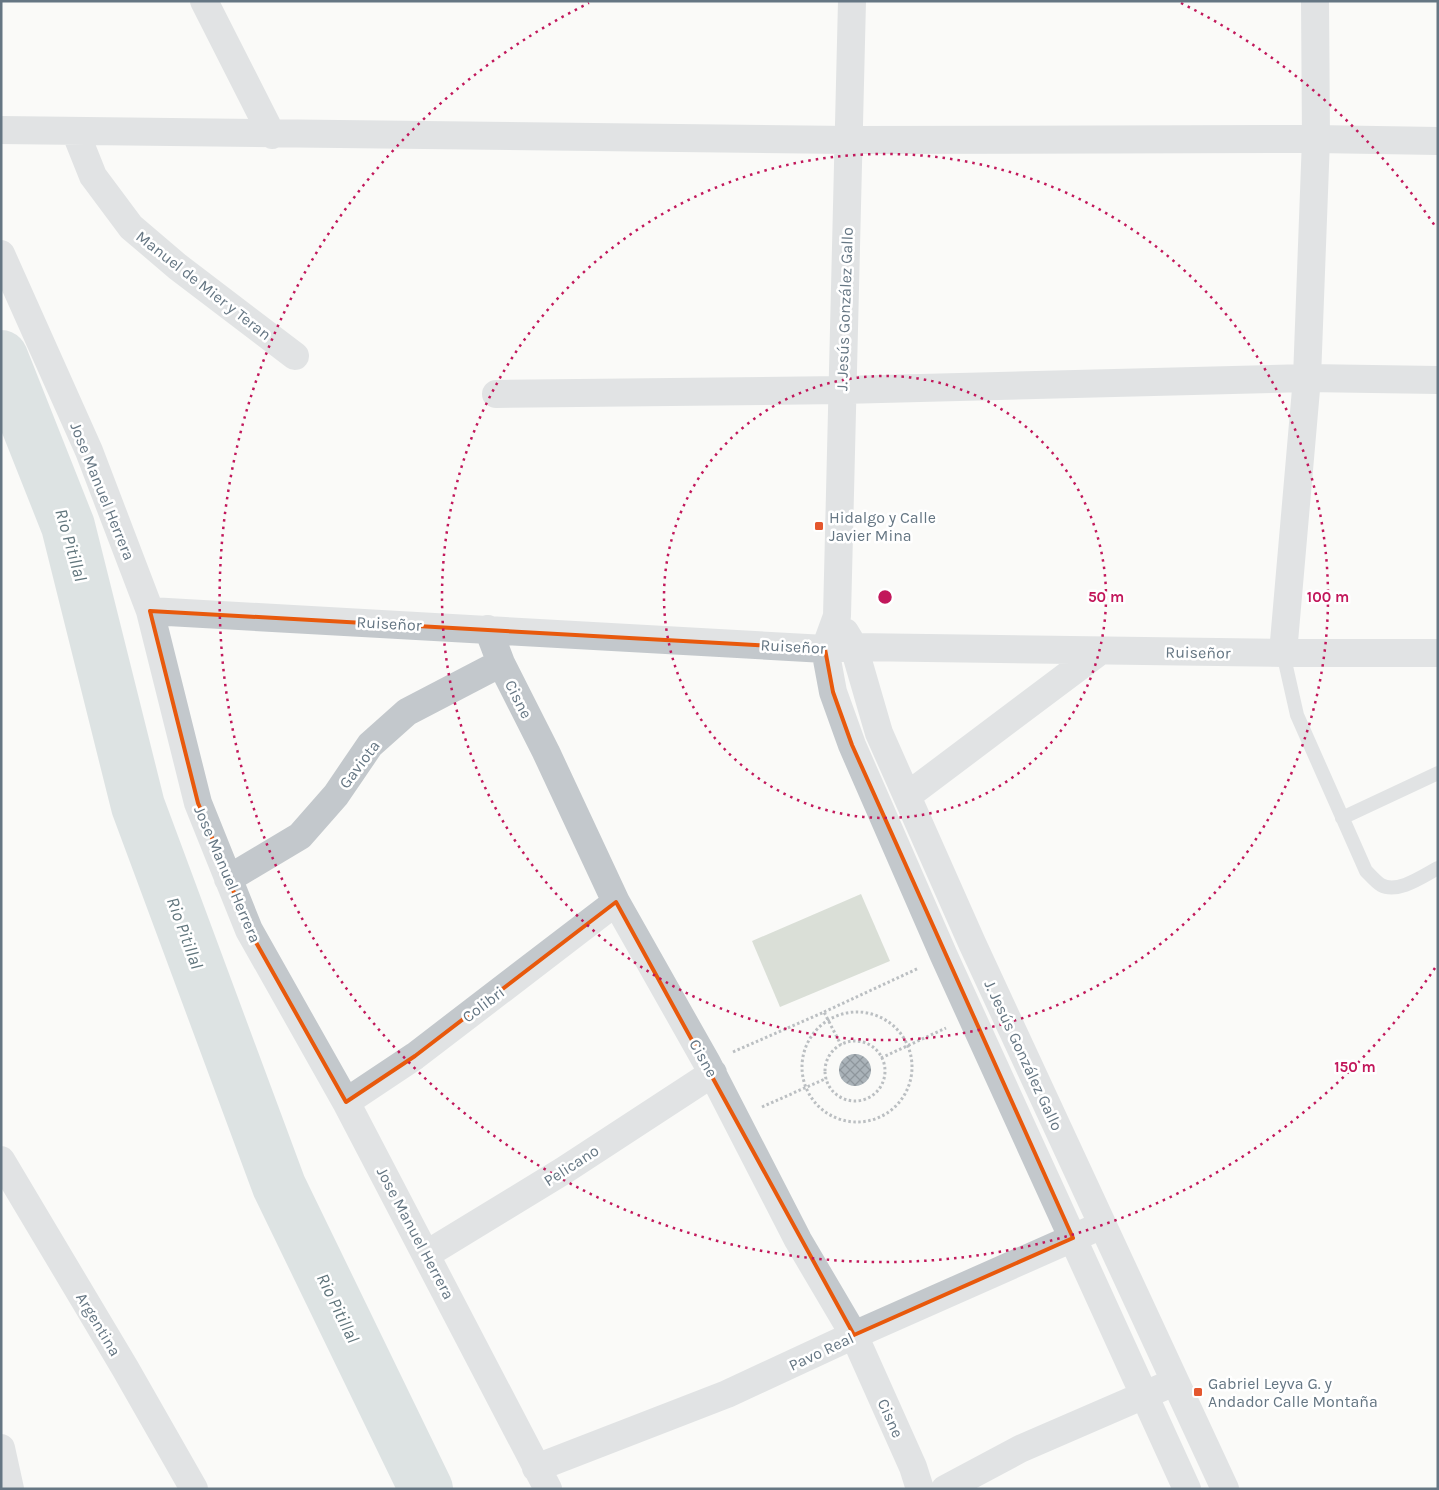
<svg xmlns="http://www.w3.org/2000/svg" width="1439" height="1490" viewBox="0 0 1439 1490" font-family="Karla,sans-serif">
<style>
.pitch{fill:#dadfd7}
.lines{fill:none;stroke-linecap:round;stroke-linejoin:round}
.river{stroke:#bbc7cb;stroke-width:54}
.building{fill:url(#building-cross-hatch)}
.path{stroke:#bbbfc2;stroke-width:3;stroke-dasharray:2.5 2.5;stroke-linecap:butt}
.lane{stroke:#c3c8cc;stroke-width:14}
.street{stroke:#c3c8cc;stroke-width:28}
.marked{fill:none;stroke:#e8590c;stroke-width:4;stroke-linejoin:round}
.ring{fill:none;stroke:#c2185b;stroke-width:2.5;stroke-dasharray:2.5 5}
.poi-dot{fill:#e4572e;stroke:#fff;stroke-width:2}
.labels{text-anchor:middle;stroke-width:5;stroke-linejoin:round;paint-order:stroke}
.street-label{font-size:16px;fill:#657683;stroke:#fff}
.poi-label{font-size:16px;fill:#657683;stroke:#fff;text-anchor:start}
.water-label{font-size:18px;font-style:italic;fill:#60757c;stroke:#fff}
.centre{fill:#c2185b;stroke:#fff;stroke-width:2.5}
.ring-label{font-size:15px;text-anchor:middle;font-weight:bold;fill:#c2185b;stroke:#fff;stroke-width:5;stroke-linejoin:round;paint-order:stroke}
</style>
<defs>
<pattern id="building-cross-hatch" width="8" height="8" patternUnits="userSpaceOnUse" patternTransform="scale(1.25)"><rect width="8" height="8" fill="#aab3b9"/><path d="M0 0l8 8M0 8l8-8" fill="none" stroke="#8e969c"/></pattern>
</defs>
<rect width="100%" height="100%" fill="#fafaf8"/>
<path class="pitch" d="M 861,894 L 890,961 L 780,1007 L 752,941 Z"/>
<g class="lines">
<path class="river" d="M 1,357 L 68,526 L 138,806 L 279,1186 L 426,1489"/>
</g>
<path class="building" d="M839 1070a16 16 0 1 1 32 0a16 16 0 1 1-32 0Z"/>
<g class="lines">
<path class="path" d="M802 1067a55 55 0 1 1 110 0a55 55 0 1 1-110 0Z
M 824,1012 L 919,968
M825 1071a30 30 0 1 1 60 0a30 30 0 1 1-60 0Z
M 733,1052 L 824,1012 L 841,1045
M 881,1058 L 946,1028
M 762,1107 L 827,1078"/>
<path class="lane" d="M 1283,653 L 1297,715 L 1366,871 C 1370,875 1376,882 1381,885 C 1398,894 1423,876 1438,868
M 1342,818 L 1438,773"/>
<path class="street" d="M 204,1 L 272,135
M 852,1 L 837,616 L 825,649 L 833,692 L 852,745 L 944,956 L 1187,1489
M 1,130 L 849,140 L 1316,139 L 1438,141
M 75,131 L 93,176 L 131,227 L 178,267 L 295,356
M 1,254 L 89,451 L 150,611 L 198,803 L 249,930 L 346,1102 L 548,1489
M 496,394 L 842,390 L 1307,378 L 1438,380
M 150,611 L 825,649 L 854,647 L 1283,653 L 1438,653
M 488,629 L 501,663 L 546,752 L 616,902 L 707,1063 L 798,1240 L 854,1335 L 913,1467 L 920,1489
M 845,632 L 854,647 L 879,733 L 972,943 L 1225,1489
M 1283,653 L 1307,378 L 1316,139 L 1315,1
M 907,796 L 1100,651
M 228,879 L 300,836 L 336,795 L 370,745 L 407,712 L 501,663
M 346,1102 L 415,1056 L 616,902
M 1,1160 L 125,1368 L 194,1489
M 427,1254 L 563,1171 L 713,1073
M 1,1448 L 10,1489
M 536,1468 L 727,1394 L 854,1335 L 1091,1230
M 945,1489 L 1020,1449 L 1163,1387"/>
</g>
<path d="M0 0H1439V1490H0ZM 150,611 L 825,649 L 833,692 L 852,745 L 1073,1238 L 854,1335 L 616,902 L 415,1056 L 346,1102 L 249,930 L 198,803 Z" fill="#fafaf8" fill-opacity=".55" fill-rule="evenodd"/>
<path class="marked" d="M 150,611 L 825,649 L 833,692 L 852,745 L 1073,1238 L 854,1335 L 616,902 L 415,1056 L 346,1102 L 249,930 L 198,803 Z"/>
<g class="ring">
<circle cx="885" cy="597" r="221"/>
<circle cx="885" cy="597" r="443"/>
<path d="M1435 968A664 664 0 1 1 589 3M1181 3A664 664 0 0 1 1435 226"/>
</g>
<g class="poi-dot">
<rect x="814" y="521" width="10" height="10" rx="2.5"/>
<rect x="1193" y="1387" width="10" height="10" rx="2.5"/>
</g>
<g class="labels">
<g class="street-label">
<text transform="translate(204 285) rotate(38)" y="6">Manuel de Mier y Teran</text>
<text transform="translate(844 309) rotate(-88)" y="6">J. Jesús González Gallo</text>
<text transform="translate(103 491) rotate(68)" y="6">Jose Manuel Herrera</text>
<text transform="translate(389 623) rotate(3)" y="6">Ruiseñor</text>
<text transform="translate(793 646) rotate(3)" y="6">Ruiseñor</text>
<text transform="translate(1198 652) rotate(1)" y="6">Ruiseñor</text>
<text transform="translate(519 699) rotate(63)" y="6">Cisne</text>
<text transform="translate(359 764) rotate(-53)" y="6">Gaviota</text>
<text transform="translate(228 874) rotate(67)" y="6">Jose Manuel Herrera</text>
<text transform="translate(483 1004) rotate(-37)" y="6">Colibri</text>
<text transform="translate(1024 1055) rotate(65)" y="6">J. Jesús González Gallo</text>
<text transform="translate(704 1058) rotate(61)" y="6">Cisne</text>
<text transform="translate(571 1165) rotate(-33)" y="6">Pelicano</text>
<text transform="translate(416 1233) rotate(62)" y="6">Jose Manuel Herrera</text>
<text transform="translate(99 1324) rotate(59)" y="6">Argentina</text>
<text transform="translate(821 1351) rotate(-25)" y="6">Pavo Real</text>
<text transform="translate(891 1418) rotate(66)" y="6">Cisne</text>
</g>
<g class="poi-label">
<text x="829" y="523">Hidalgo y Calle<tspan x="829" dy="18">Javier Mina</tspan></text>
<text x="1208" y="1389">Gabriel Leyva G. y<tspan x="1208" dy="18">Andador Calle Montaña</tspan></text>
</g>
<g class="water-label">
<text transform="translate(71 545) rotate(74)" y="6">Rio Pitillal</text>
<text transform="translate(185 933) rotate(70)" y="6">Rio Pitillal</text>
<text transform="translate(338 1308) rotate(64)" y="6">Rio Pitillal</text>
</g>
</g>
<circle cx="885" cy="597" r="8" class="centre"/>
<g class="ring-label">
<text x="1106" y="602">50 m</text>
<text x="1328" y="602">100 m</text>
<text x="1355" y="1072">150 m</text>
</g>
<rect width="1439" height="1490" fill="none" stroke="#657683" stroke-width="5"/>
</svg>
